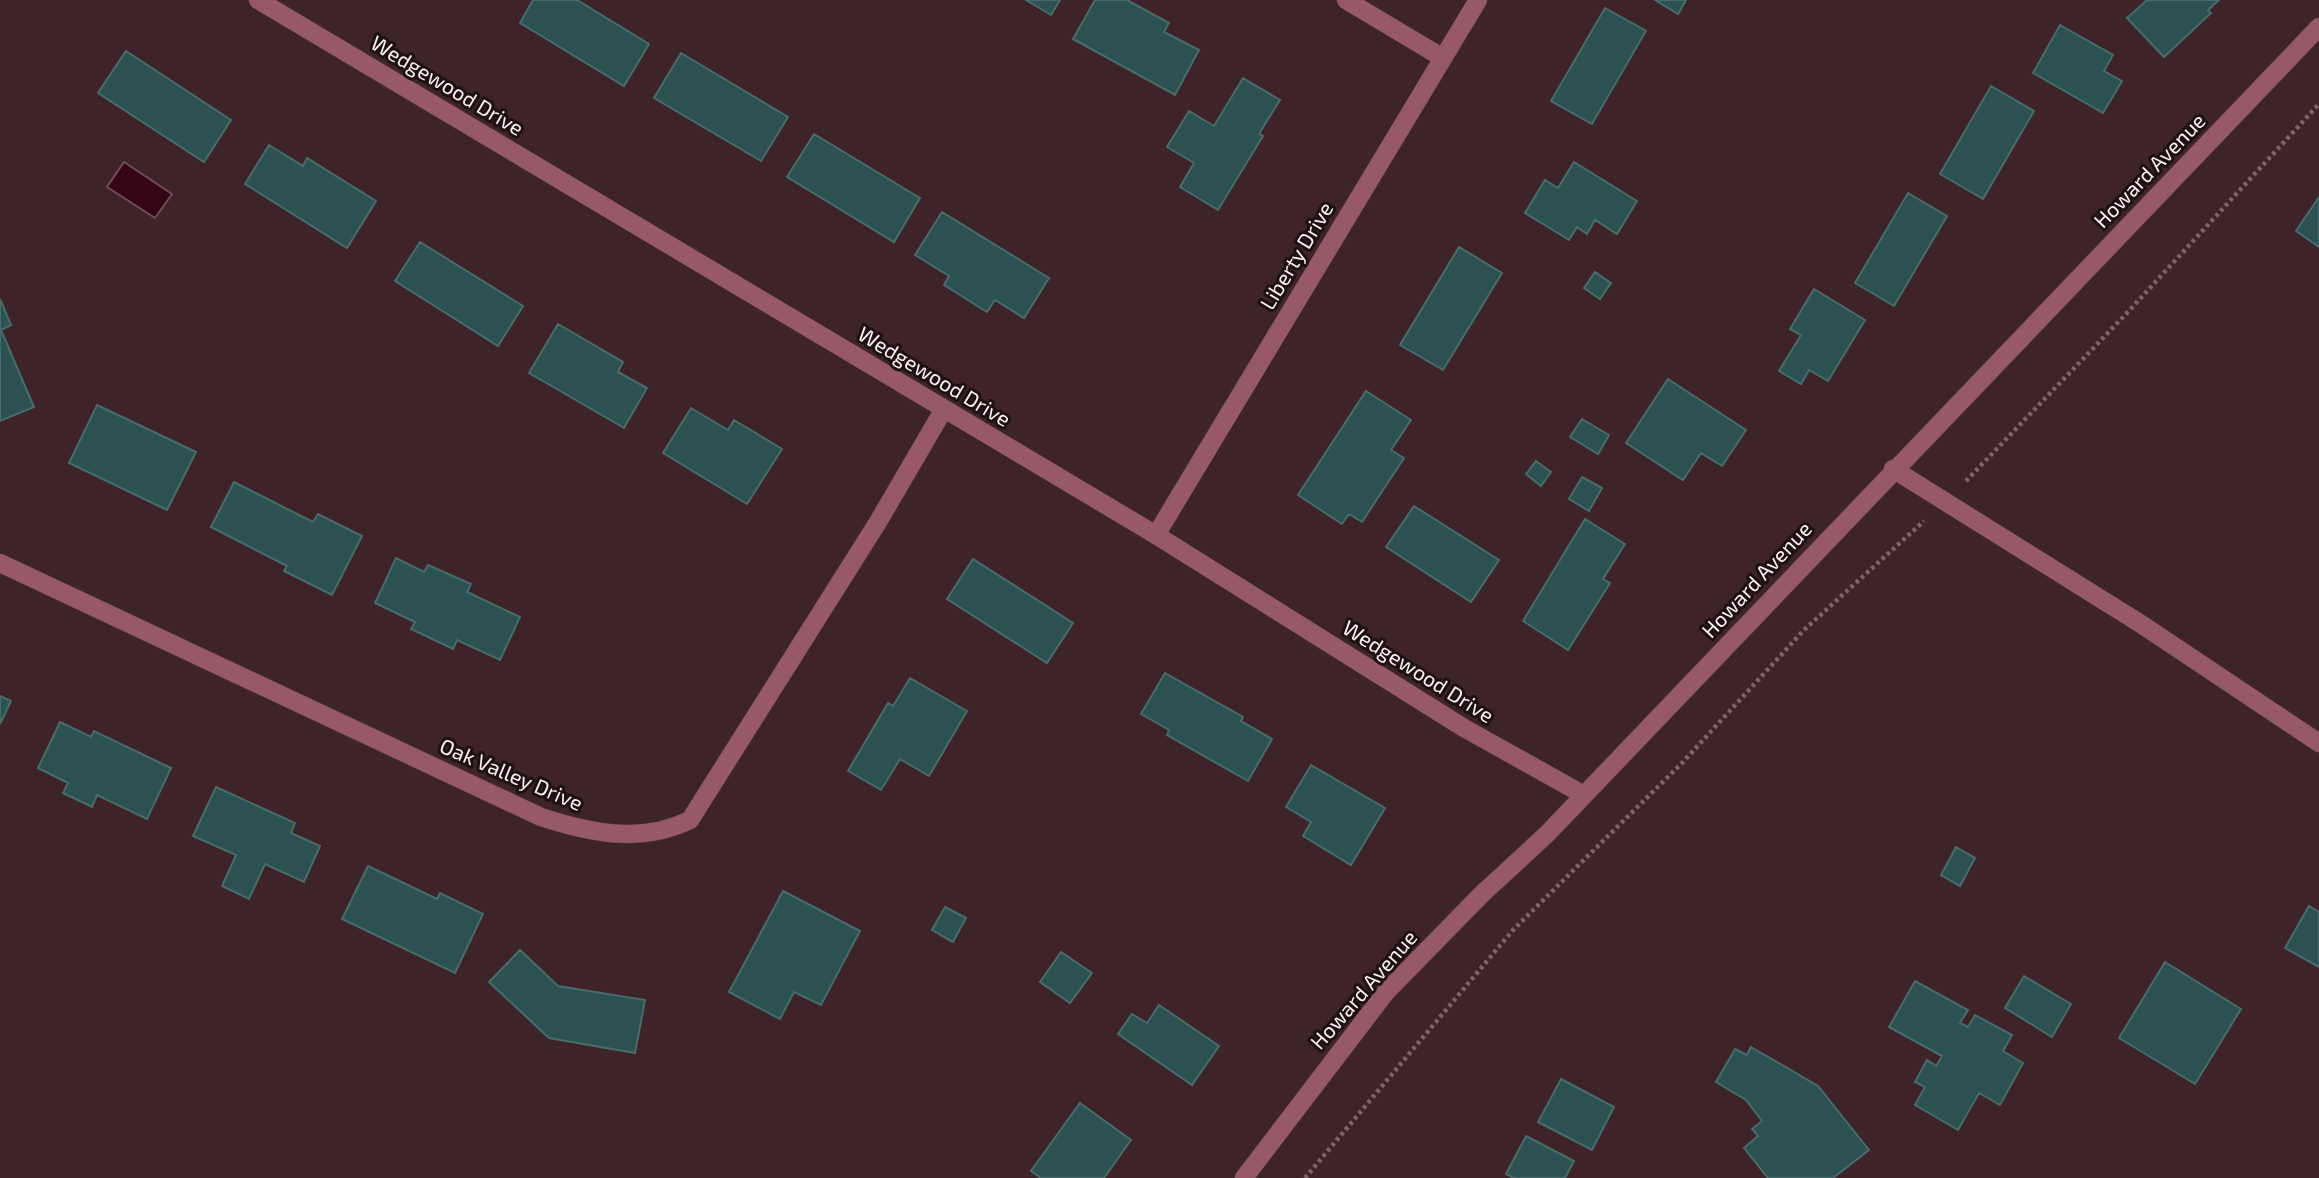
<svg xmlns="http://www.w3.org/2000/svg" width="2319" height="1178" viewBox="0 0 2319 1178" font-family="'Exo 2',sans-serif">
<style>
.water{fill:#340514;stroke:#704c57;stroke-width:2}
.building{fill:#2c5151;stroke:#476c6c;stroke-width:2}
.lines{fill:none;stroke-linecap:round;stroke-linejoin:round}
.lane-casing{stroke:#594045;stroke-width:19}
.street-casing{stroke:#594045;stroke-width:19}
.path{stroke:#7b6569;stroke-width:4.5;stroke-dasharray:3.5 3.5;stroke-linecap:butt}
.lane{stroke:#985966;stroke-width:18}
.street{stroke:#985966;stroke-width:18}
.labels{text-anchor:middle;stroke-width:6;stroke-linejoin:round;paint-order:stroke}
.street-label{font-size:21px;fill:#fdf2f3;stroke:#1d1113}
</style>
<rect width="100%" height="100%" fill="#3e2329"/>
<path class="water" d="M 124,162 L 172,194 L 155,218 L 107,187 Z"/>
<path class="building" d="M 533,0 L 577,0 L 649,44 L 624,86 L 520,23 Z
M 1026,0 L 1060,0 L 1051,15 Z
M 1095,0 L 1127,0 L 1169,23 L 1164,32 L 1199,50 L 1175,95 L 1073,39 Z
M 1655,0 L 1686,0 L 1678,14 Z
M 2147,0 L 2219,0 L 2208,10 L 2211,13 L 2164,57 L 2127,18 Z
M 1605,8 L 1646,31 L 1592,124 L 1551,101 Z
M 2060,25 L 2113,55 L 2104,71 L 2122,81 L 2103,113 L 2033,73 Z
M 126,51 L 231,120 L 204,162 L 98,93 Z
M 681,53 L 788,117 L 761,161 L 654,98 Z
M 1243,78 L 1280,100 L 1259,134 L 1263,136 L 1218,210 L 1180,187 L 1194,163 L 1167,147 L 1189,111 L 1214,126 Z
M 1991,86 L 2034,111 L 1983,199 L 1940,174 Z
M 814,134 L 920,198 L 894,242 L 787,177 Z
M 269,145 L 303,166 L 307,158 L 376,201 L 347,248 L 245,184 Z
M 1574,162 L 1637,201 L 1617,234 L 1595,220 L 1587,234 L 1577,227 L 1569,240 L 1525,213 L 1545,180 L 1558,188 Z
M 1908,193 L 1947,216 L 1894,306 L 1855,283 Z
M 2319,197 L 2319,247 L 2296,231 Z
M 942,212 L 1049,278 L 1024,318 L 995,300 L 987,312 L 944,285 L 949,276 L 915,255 Z
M 420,242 L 523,306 L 498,346 L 395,281 Z
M 1459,247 L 1502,273 L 1443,370 L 1400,345 Z
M 1595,272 L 1611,283 L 1600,299 L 1584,288 Z
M 1814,289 L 1865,320 L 1828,381 L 1809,370 L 1801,384 L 1779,371 L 1801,335 L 1790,329 Z
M 0,299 L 11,325 L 1,330 L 34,407 L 0,421 Z
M 558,324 L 623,362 L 618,372 L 647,388 L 624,428 L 529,373 Z
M 1668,379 L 1746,430 L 1722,466 L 1701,453 L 1683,480 L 1626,443 Z
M 1366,391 L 1411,420 L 1391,450 L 1404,458 L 1362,522 L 1349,514 L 1342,524 L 1298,495 Z
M 97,405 L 196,452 L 167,510 L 69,463 Z
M 691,408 L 728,430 L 734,420 L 782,449 L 747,504 L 663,453 Z
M 1582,419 L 1609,435 L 1598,454 L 1570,437 Z
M 1536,461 L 1551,472 L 1541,486 L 1526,474 Z
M 1582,477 L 1602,488 L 1589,511 L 1569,499 Z
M 234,482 L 313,522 L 318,514 L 362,536 L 332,595 L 284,571 L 287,566 L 211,527 Z
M 1414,506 L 1499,560 L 1471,602 L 1386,547 Z
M 1585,519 L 1625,544 L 1603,579 L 1610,583 L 1568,650 L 1523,621 Z
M 396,558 L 424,572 L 428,565 L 471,584 L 467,592 L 520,617 L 500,660 L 457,640 L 453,649 L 411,629 L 415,622 L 375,603 Z
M 973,559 L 1073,623 L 1047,663 L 947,599 Z
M 1165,673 L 1243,717 L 1241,721 L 1272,739 L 1248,781 L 1167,735 L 1169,730 L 1141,714 Z
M 910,678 L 967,711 L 929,776 L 900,759 L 881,790 L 848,771 L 888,703 L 893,706 Z
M 0,696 L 11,701 L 0,724 Z
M 60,722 L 91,737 L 94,731 L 171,768 L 147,819 L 97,795 L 92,807 L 63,793 L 68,783 L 38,768 Z
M 1311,765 L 1385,808 L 1351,865 L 1303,836 L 1311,822 L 1286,807 Z
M 216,787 L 295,823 L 291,833 L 320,846 L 304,882 L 265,864 L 249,899 L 222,886 L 236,855 L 193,836 Z
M 1956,847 L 1975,858 L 1960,886 L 1941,875 Z
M 368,866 L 437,899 L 440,893 L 483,914 L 455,973 L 342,919 Z
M 783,891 L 860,931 L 821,1005 L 794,992 L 780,1019 L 729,992 Z
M 2309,906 L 2319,912 L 2319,967 L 2285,948 Z
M 945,907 L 966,918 L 953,942 L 932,930 Z
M 520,950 L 558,986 L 645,1000 L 635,1053 L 549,1038 L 489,982 Z
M 1061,952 L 1092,973 L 1070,1003 L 1040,982 Z
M 2165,962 L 2241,1009 L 2195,1084 L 2119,1038 Z
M 2024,976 L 2071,1004 L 2052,1037 L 2005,1008 Z
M 1915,981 L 1968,1010 L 1960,1023 L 1968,1027 L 1975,1015 L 2012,1035 L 2003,1051 L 2023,1063 L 2000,1105 L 1979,1093 L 1958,1130 L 1915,1105 L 1925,1087 L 1915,1082 L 1927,1060 L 1936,1066 L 1942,1056 L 1889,1027 Z
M 1159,1005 L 1219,1046 L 1192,1085 L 1118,1034 L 1132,1014 L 1147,1023 Z
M 1751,1047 L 1818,1086 L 1869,1150 L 1833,1178 L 1768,1178 L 1744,1148 L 1758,1136 L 1752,1129 L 1762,1121 L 1746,1100 L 1716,1082 L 1735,1049 L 1747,1055 Z
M 1561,1079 L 1614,1107 L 1592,1150 L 1538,1122 Z
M 1080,1103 L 1131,1140 L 1104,1178 L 1041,1178 L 1031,1171 Z
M 1526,1136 L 1574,1161 L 1565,1178 L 1514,1178 L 1506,1174 Z"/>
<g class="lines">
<defs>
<path id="lane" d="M 1893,469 L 2141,624 L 2319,743"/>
<path id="street" d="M 258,0 L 1156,535 L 1464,728 L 1584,795
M 1346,0 L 1443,58
M 1156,535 L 1478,0
M 0,563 L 541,817 C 590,833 641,844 690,820 L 878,522 L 944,409
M 1244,1178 L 1386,992 L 1482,894 L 1547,834 L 2319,27"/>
</defs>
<use href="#lane" class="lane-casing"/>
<use href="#street" class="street-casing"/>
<path class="path" d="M 1966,481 L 2126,314 L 2319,104
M 1305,1178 L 1513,930 L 1682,763 L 1804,630 L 1924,521"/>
<use href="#lane" class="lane"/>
<use href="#street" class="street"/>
</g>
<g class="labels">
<g class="street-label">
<text transform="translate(447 86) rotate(31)" y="7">Wedgewood Drive</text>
<text transform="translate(2150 171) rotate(-46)" y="7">Howard Avenue</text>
<text transform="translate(1297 256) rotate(-59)" y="7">Liberty Drive</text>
<text transform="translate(934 377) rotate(31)" y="7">Wedgewood Drive</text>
<text transform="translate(1757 580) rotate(-47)" y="7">Howard Avenue</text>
<text transform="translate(1418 672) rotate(32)" y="7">Wedgewood Drive</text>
<text transform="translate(511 775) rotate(23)" y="7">Oak Valley Drive</text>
<text transform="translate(1364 990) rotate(-49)" y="7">Howard Avenue</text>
</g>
</g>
</svg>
